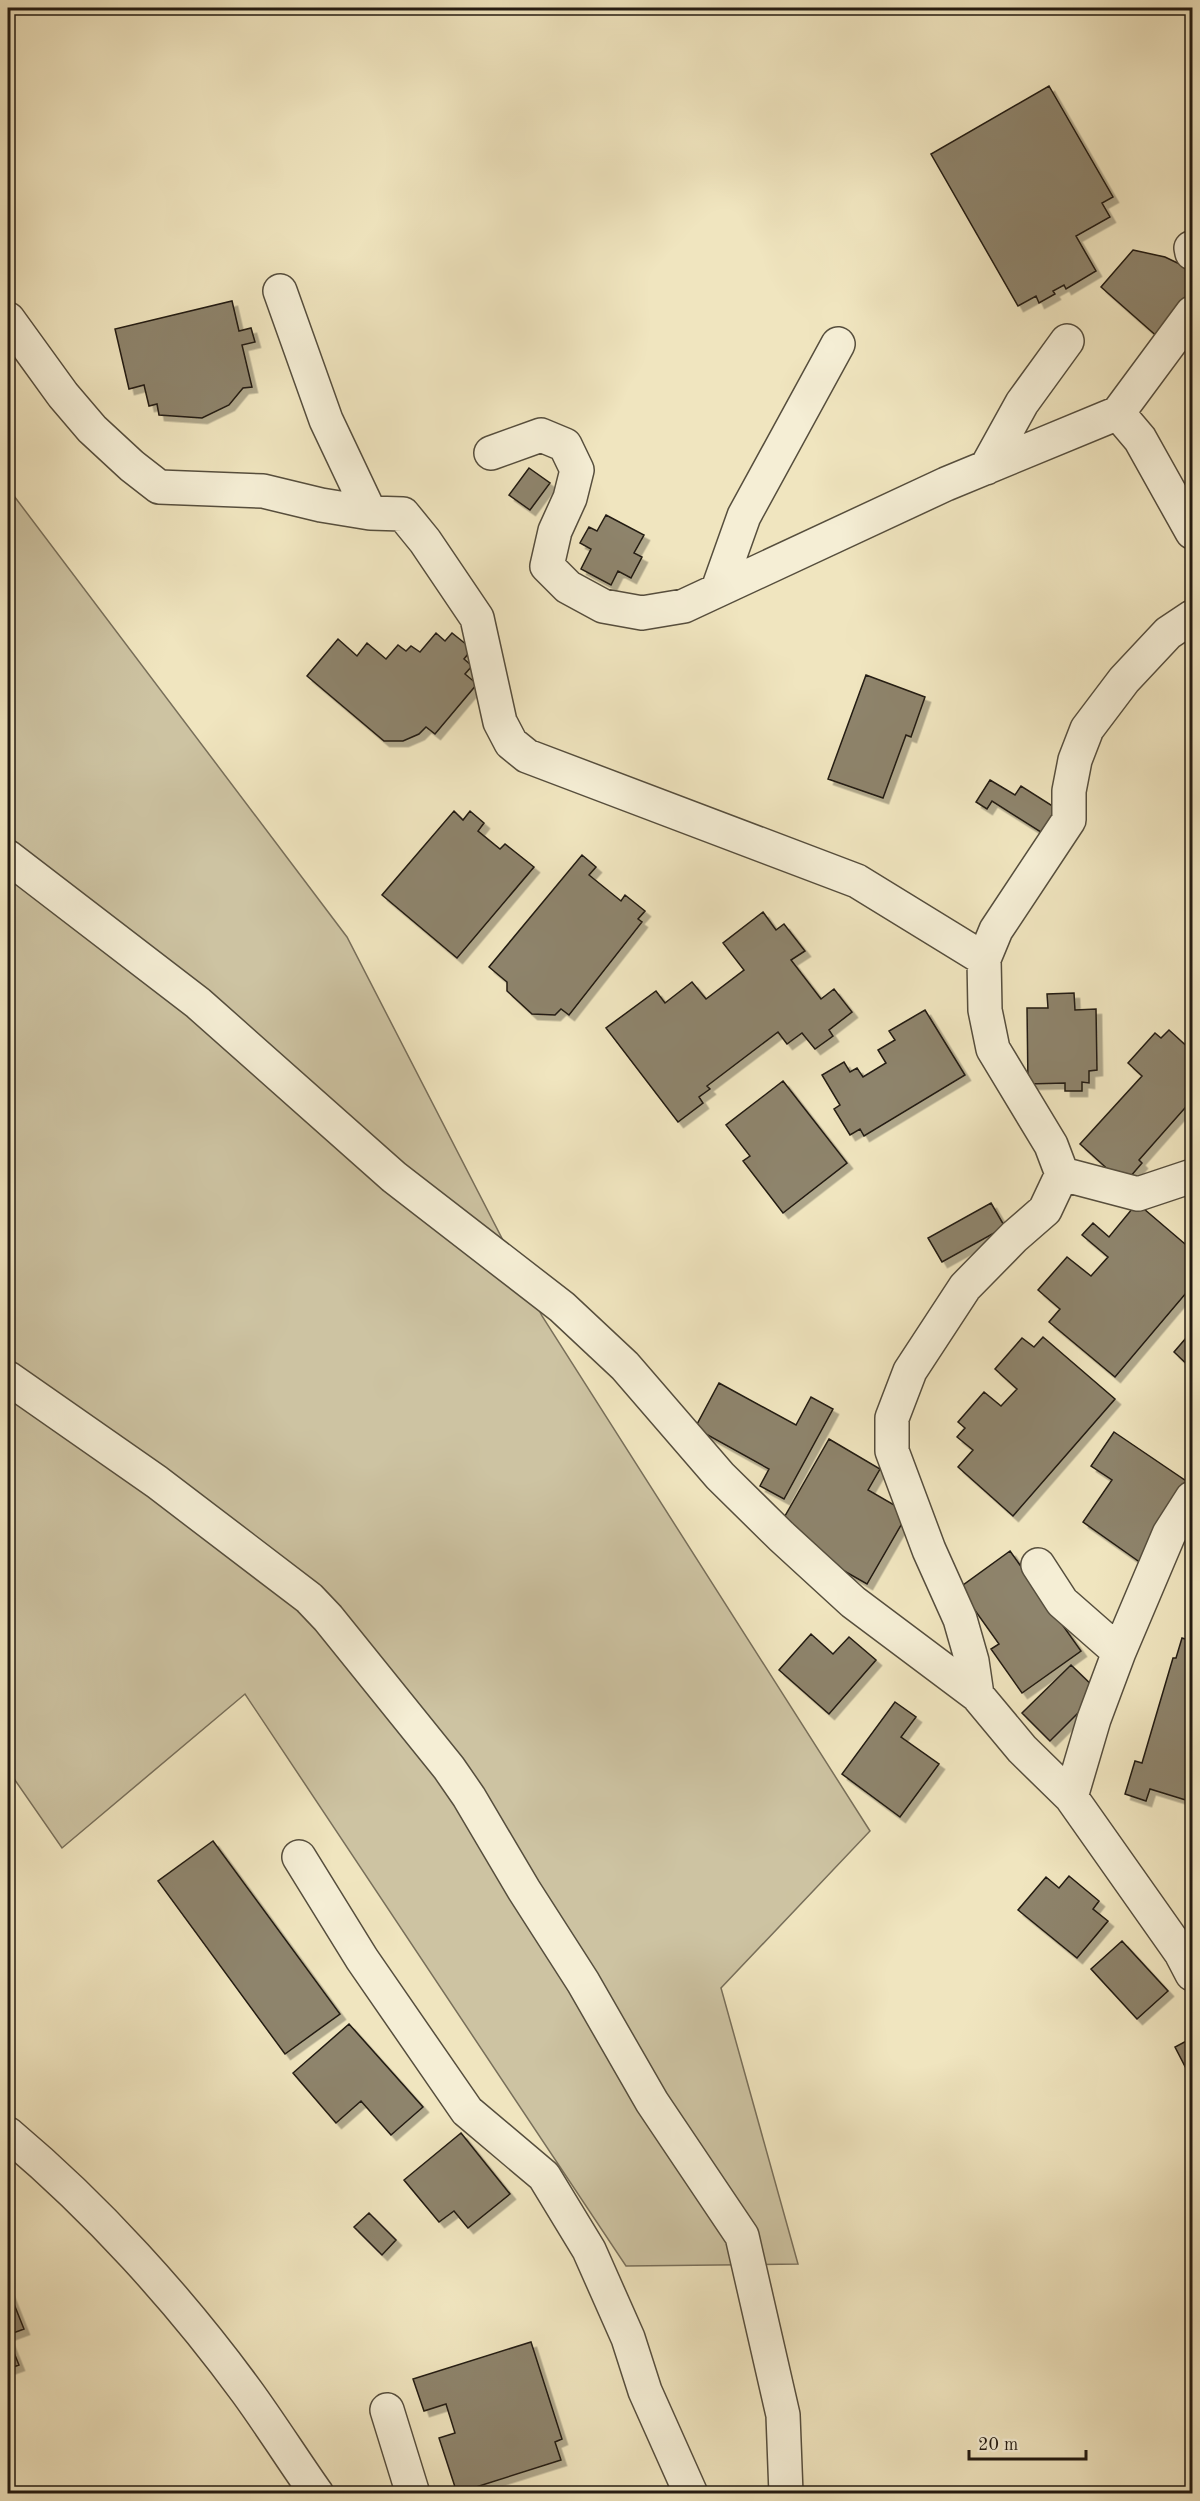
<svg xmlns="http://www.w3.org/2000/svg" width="1200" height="2501" viewBox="0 0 1200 2501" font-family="'Old Standard TT',serif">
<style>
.green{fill:#cdc3a2;stroke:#786f5a;stroke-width:1.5}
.building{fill:#8e846c;stroke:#231b12;stroke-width:1.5;filter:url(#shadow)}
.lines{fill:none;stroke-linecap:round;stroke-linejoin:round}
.minor-casing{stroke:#564e3d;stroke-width:36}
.minor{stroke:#f5eed5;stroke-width:33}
</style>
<defs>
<filter id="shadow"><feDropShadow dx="5.5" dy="5.5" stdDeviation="0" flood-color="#0004"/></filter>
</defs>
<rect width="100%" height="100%" fill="#f0e5bf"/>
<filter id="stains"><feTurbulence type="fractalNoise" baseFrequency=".00333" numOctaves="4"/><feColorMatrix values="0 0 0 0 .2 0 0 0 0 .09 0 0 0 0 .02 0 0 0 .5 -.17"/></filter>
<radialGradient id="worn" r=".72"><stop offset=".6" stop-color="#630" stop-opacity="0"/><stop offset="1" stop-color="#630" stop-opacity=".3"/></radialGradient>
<path class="green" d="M 8,488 L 347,937 L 542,1316 L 870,1831 L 721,1988 L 798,2264 L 626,2266 L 245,1694 L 62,1848 L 8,1770 Z"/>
<path class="building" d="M 1049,86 L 1113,197 L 1102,203 L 1110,217 L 1076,236 L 1096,271 L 1066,289 L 1064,285 L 1053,291 L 1055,294 L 1039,303 L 1036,296 L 1018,306 L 931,154 Z
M 1133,250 L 1165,257 L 1188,268 L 1191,304 L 1160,339 L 1101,287 Z
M 232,301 L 239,331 L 251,328 L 255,342 L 242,345 L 252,387 L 243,388 L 229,405 L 202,418 L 159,415 L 157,404 L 149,406 L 144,385 L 129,389 L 115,329 Z
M 529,468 L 550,483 L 530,510 L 509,495 Z
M 606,515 L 644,535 L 634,553 L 642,557 L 631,578 L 618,571 L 611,585 L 581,569 L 591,549 L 580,543 L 589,527 L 597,531 Z
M 436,633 L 445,641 L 452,633 L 472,649 L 464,659 L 472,666 L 465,674 L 477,684 L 435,734 L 426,727 L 419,734 L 403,741 L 384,741 L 307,676 L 338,639 L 357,656 L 367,643 L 386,659 L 398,645 L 406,651 L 411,646 L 420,652 Z
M 866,675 L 925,697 L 911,737 L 906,735 L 883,798 L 828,779 Z
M 990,780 L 1015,795 L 1021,786 L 1062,812 L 1047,836 L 992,801 L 987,809 L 976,802 Z
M 454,811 L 463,820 L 470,811 L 484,823 L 478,831 L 500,849 L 505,844 L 534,867 L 457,958 L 382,895 Z
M 582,855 L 596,867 L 589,875 L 621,901 L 625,895 L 645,911 L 638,919 L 642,922 L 569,1015 L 561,1009 L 555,1015 L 532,1014 L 507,991 L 507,982 L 489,967 Z
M 763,912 L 776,930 L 784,924 L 805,951 L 791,960 L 821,999 L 834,989 L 852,1012 L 829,1030 L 833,1036 L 815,1049 L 802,1033 L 787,1044 L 778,1032 L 707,1086 L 710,1089 L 699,1097 L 703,1103 L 678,1122 L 606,1028 L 656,991 L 665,1003 L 692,982 L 706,999 L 744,970 L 723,943 Z
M 1074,993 L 1075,1010 L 1096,1009 L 1097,1070 L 1089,1071 L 1089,1083 L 1082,1082 L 1082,1091 L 1065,1091 L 1065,1083 L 1028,1084 L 1027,1008 L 1048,1008 L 1047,994 Z
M 925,1010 L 965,1075 L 864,1136 L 860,1129 L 850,1135 L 834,1109 L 840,1105 L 822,1075 L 844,1062 L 850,1072 L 857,1068 L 863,1077 L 886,1063 L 878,1050 L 895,1040 L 889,1031 Z
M 1169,1030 L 1192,1051 L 1192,1100 L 1139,1160 L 1142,1163 L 1124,1184 L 1080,1144 L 1142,1076 L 1128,1063 L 1155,1033 L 1161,1038 Z
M 783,1081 L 847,1163 L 783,1213 L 743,1161 L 750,1156 L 726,1125 Z
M 991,1203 L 1005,1227 L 942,1262 L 928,1238 Z
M 1137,1203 L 1185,1244 L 1192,1234 L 1192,1286 L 1115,1377 L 1049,1322 L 1060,1309 L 1038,1290 L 1067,1257 L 1091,1276 L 1108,1257 L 1082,1235 L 1093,1223 L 1109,1237 Z
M 1192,1331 L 1192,1369 L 1174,1352 Z
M 1043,1337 L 1115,1399 L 1013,1516 L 958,1467 L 973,1450 L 957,1437 L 965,1428 L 958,1422 L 984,1392 L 1001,1406 L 1017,1389 L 995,1369 L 1022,1338 L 1034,1347 Z
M 719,1383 L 796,1425 L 811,1397 L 833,1409 L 784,1499 L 760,1486 L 769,1469 L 695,1428 Z
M 1114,1432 L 1192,1485 L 1141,1563 L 1083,1522 L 1112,1480 L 1091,1466 Z
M 829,1439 L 880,1469 L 868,1490 L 908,1513 L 867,1584 L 802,1547 L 807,1537 L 781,1523 Z
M 1010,1551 L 1081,1651 L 1022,1693 L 991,1649 L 999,1644 L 959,1588 Z
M 811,1634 L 833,1654 L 849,1637 L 876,1660 L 829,1714 L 779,1670 Z
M 1192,1636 L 1192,1802 L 1150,1789 L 1146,1801 L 1125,1794 L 1135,1761 L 1142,1763 L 1173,1658 L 1176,1658 L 1182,1638 L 1191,1641 Z
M 1071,1665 L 1099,1692 L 1050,1741 L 1022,1713 Z
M 895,1702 L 916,1717 L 901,1737 L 939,1764 L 900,1817 L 842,1774 Z
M 213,1841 L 340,2014 L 285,2054 L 158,1881 Z
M 1069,1876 L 1099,1901 L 1093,1909 L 1108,1921 L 1077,1958 L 1018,1910 L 1046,1877 L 1059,1888 Z
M 1122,1941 L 1168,1991 L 1137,2019 L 1091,1969 Z
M 349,2024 L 423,2107 L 391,2135 L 361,2101 L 336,2123 L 293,2073 Z
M 1192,2038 L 1192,2080 L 1175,2047 Z
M 461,2133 L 510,2194 L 468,2228 L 454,2211 L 439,2222 L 404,2180 Z
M 369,2213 L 396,2240 L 382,2255 L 354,2227 Z
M 8,2289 L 24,2329 L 8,2335 Z
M 8,2338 L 19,2365 L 8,2369 Z
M 531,2342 L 562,2439 L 555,2442 L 561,2460 L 457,2493 L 439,2438 L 455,2433 L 446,2404 L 424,2411 L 413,2379 Z
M 592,2492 L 592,2494 L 537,2494 Z"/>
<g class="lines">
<defs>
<path id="minor" d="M 1191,248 L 1192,253
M 280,291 L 326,420 L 370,513
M 8,319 L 63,395 L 92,429 L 132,466 L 159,487 L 263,491 L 321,505 L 370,513 L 403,514 L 425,541 L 477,618 L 500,722 L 511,743 L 527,756 L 857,881 L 984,959
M 1118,413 L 1192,313
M 491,453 L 541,435 L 565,445 L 577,470 L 570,498 L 555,531 L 547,566 L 568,587 L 603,606 L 642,613 L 684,606 L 946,484 L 1118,413 L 1140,439 L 1192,532
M 986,468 L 1022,403 L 1067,341
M 718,589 L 744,516 L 838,344
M 8,857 L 198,1003 L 394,1177 L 562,1307 L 625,1366 L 720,1476 L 781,1536 L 853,1602 L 977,1695 L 1022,1749 L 1071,1797 L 1181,1953 L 1192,1974
M 1062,1174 L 1138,1194 L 1192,1176
M 8,1378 L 157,1482 L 309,1598 L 328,1618 L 449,1768 L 469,1797 L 524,1890 L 583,1982 L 652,2102 L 742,2236 L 783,2415 L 786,2494
M 1038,1565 L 1062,1602 L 1119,1652
M 977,1695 L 972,1661 L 960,1619 L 929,1550 L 892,1451 L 892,1418 L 910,1371 L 965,1287 L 1014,1237 L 1045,1210 L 1062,1174 L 1051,1145 L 993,1049 L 985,1010 L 984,959 L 996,930 L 1069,820 L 1069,791 L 1075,760 L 1087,729 L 1124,680 L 1168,633 L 1192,617
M 1071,1797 L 1094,1719 L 1119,1652 L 1169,1534 L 1192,1498
M 299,1857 L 362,1959 L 467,2111 L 544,2176 L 589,2250 L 628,2338 L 645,2391 L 691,2494
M 8,2134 C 96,2208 179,2299 247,2392 C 271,2425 293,2460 317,2494
M 387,2410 L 413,2494"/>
</defs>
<use href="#minor" class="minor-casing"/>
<use href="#minor" class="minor"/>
</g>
<rect width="1200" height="2501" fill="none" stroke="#f0e5bf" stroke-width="30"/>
<rect x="9" y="9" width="1182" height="2483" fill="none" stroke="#231b12" stroke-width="3"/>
<rect x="15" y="15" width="1170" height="2471" fill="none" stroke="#231b12" stroke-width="1.5"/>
<path d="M969 2450v9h117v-9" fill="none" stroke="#231b12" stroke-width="3"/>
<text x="978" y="2450" font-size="18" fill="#231b12" stroke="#f5eed5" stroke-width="4.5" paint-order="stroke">20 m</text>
<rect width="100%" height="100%" filter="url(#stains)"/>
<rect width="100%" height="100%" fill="url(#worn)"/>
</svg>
